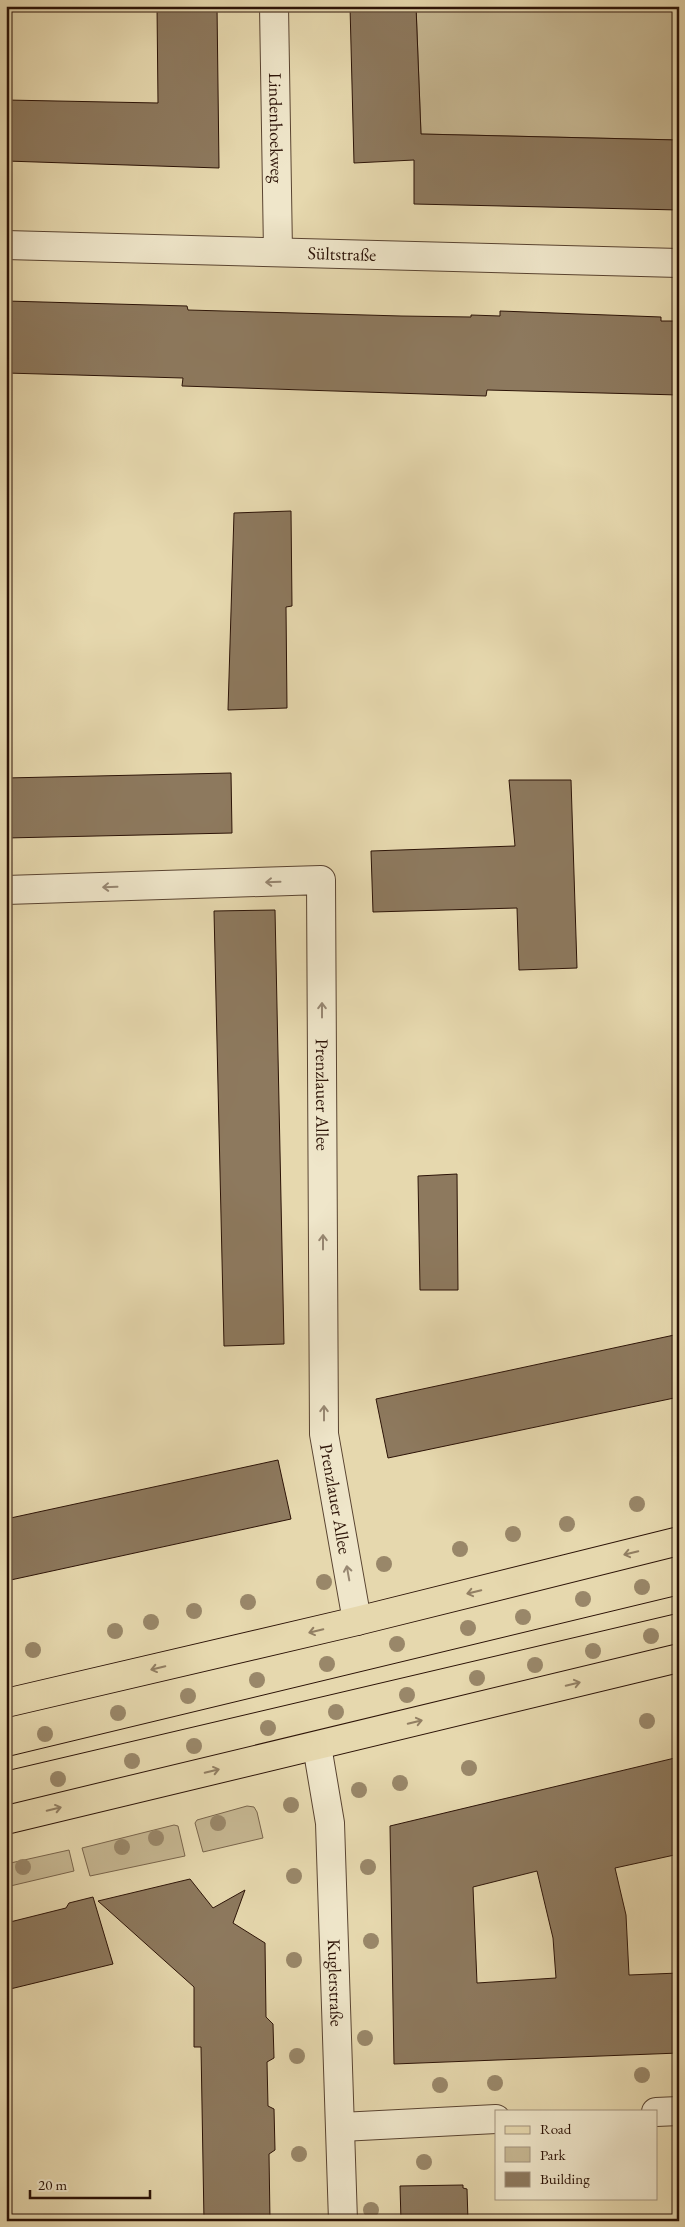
<svg xmlns="http://www.w3.org/2000/svg" width="685" height="2227" viewBox="0 0 685 2227" font-family="'EB Garamond',serif">
<style>
.green{fill:#c6b792;stroke:#79654c}
.building{fill:#8d795e;stroke:#2c1307;fill-rule:evenodd}
.lines{fill:none;stroke-linecap:round;stroke-linejoin:round}
.street-casing{stroke:#5a4431;stroke-width:30}
.primary-casing{stroke:#2c1307;stroke-width:30}
.street{stroke:#efe6ca;stroke-width:28}
.primary{stroke:#e6d8ae;stroke-width:28}
.tram{stroke:#2c1307;stroke-width:1}
.tree{fill:#998769}
.oneway{stroke:#978772}
.oneway2{stroke:#927f63}
.labels{text-anchor:middle;stroke-width:4.5;stroke-linejoin:round;paint-order:stroke}
.street-label{font-size:18px;fill:#2c1307;stroke:#efe6ca}
</style>
<rect width="100%" height="100%" fill="#e6d8ae"/>
<filter id="stains"><feTurbulence type="fractalNoise" baseFrequency=".004" numOctaves="4"/><feColorMatrix values="0 0 0 0 .2 0 0 0 0 .09 0 0 0 0 .02 0 0 0 .5 -.17"/></filter>
<radialGradient id="worn" r=".72"><stop offset=".6" stop-color="#630" stop-opacity="0"/><stop offset="1" stop-color="#630" stop-opacity=".3"/></radialGradient>
<path class="green" d="M 416,6 L 679,6 L 679,140 L 421,134 Z
M 247,1806 L 254,1807 L 257,1812 L 263,1838 L 203,1852 L 195,1823 L 197,1820 Z
M 174,1825 L 178,1826 L 185,1856 L 90,1876 L 82,1848 Z
M 69,1850 L 74,1871 L 6,1887 L 6,1864 Z"/>
<path class="building" d="M 157,6 L 217,6 L 219,168 L 6,161 L 6,100 L 158,103 Z
M 350,6 L 416,6 L 421,134 L 679,140 L 679,210 L 414,204 L 414,160 L 354,163 Z
M 6,301 L 187,306 L 188,310 L 401,316 L 471,317 L 471,315 L 500,316 L 500,311 L 661,317 L 661,321 L 679,321 L 679,395 L 487,390 L 486,396 L 182,386 L 183,378 L 6,373 Z
M 291,511 L 292,606 L 286,607 L 287,708 L 228,710 L 234,513 Z
M 231,773 L 232,833 L 6,838 L 6,778 Z
M 509,780 L 571,780 L 577,968 L 519,970 L 517,908 L 373,912 L 371,851 L 515,846 Z
M 275,910 L 284,1344 L 224,1346 L 214,911 Z
M 457,1174 L 458,1290 L 420,1290 L 418,1176 Z
M 679,1334 L 679,1397 L 388,1458 L 376,1399 Z
M 278,1460 L 291,1519 L 6,1581 L 6,1519 Z
M 679,1757 L 679,1854 L 615,1868 L 626,1915 L 629,1975 L 679,1973 L 679,2053 L 394,2064 L 390,1826 ZM 537,1871 L 553,1938 L 556,1978 L 477,1983 L 473,1887 Z
M 190,1879 L 213,1908 L 245,1890 L 233,1923 L 265,1943 L 266,2017 L 273,2024 L 274,2058 L 267,2062 L 268,2106 L 274,2109 L 275,2150 L 269,2154 L 270,2221 L 204,2221 L 201,2047 L 194,2047 L 194,1987 L 98,1901 Z
M 93,1897 L 113,1964 L 6,1990 L 6,1923 L 66,1908 L 69,1903 Z
M 463,2185 L 463,2188 L 467,2189 L 468,2221 L 401,2221 L 400,2186 Z"/>
<g class="lines">
<defs>
<g id="street">
<path id="s1" d="M 274,6 L 278,252"/>
<path id="s2" d="M 6,245 L 679,263"/>
<path id="s3" d="M 6,890 L 321,880 L 324,1434 L 357,1621"/>
<path id="s4" d="M 317,1746 L 330,1823 L 343,2221"/>
<path d="M 656,2112 L 679,2111"/>
<path d="M 341,2127 L 496,2119"/>
</g>
<path id="primary" d="M 6,1703 L 357,1621 L 679,1541
M 6,1820 L 679,1658"/>
</defs>
<use href="#street" class="street-casing"/>
<use href="#primary" class="primary-casing"/>
<use href="#street" class="street"/>
<use href="#primary" class="primary"/>
<path class="tram" d="M 6,1757 L 679,1595
M 6,1771 L 679,1613"/>
</g>
<g class="tree">
<circle cx="637" cy="1504" r="8"/>
<circle cx="567" cy="1524" r="8"/>
<circle cx="513" cy="1534" r="8"/>
<circle cx="460" cy="1549" r="8"/>
<circle cx="384" cy="1564" r="8"/>
<circle cx="324" cy="1582" r="8"/>
<circle cx="642" cy="1587" r="8"/>
<circle cx="583" cy="1599" r="8"/>
<circle cx="248" cy="1602" r="8"/>
<circle cx="194" cy="1611" r="8"/>
<circle cx="523" cy="1617" r="8"/>
<circle cx="151" cy="1622" r="8"/>
<circle cx="468" cy="1628" r="8"/>
<circle cx="115" cy="1631" r="8"/>
<circle cx="651" cy="1636" r="8"/>
<circle cx="397" cy="1644" r="8"/>
<circle cx="33" cy="1650" r="8"/>
<circle cx="593" cy="1651" r="8"/>
<circle cx="327" cy="1664" r="8"/>
<circle cx="535" cy="1665" r="8"/>
<circle cx="477" cy="1678" r="8"/>
<circle cx="257" cy="1680" r="8"/>
<circle cx="407" cy="1695" r="8"/>
<circle cx="188" cy="1696" r="8"/>
<circle cx="336" cy="1712" r="8"/>
<circle cx="118" cy="1713" r="8"/>
<circle cx="647" cy="1721" r="8"/>
<circle cx="268" cy="1728" r="8"/>
<circle cx="45" cy="1734" r="8"/>
<circle cx="194" cy="1746" r="8"/>
<circle cx="132" cy="1761" r="8"/>
<circle cx="469" cy="1768" r="8"/>
<circle cx="58" cy="1779" r="8"/>
<circle cx="400" cy="1783" r="8"/>
<circle cx="359" cy="1790" r="8"/>
<circle cx="291" cy="1805" r="8"/>
<circle cx="218" cy="1823" r="8"/>
<circle cx="156" cy="1838" r="8"/>
<circle cx="122" cy="1847" r="8"/>
<circle cx="23" cy="1867" r="8"/>
<circle cx="368" cy="1867" r="8"/>
<circle cx="294" cy="1876" r="8"/>
<circle cx="371" cy="1941" r="8"/>
<circle cx="294" cy="1960" r="8"/>
<circle cx="365" cy="2038" r="8"/>
<circle cx="297" cy="2056" r="8"/>
<circle cx="642" cy="2075" r="8"/>
<circle cx="495" cy="2083" r="8"/>
<circle cx="440" cy="2085" r="8"/>
<circle cx="299" cy="2154" r="8"/>
<circle cx="424" cy="2162" r="8"/>
<circle cx="371" cy="2210" r="8"/>
</g>
<defs><path id="oneway-shaft" d="M-6 0H5M1.5-3L5.5 0L1.5 3" fill="none" stroke-width="1.6" stroke-linecap="round" stroke-linejoin="round" transform="scale(1.25)"/></defs>
<g class="oneway">
<use href="#oneway-shaft" transform="translate(273 882) rotate(178)"/>
<use href="#oneway-shaft" transform="translate(110 887) rotate(178)"/>
<use href="#oneway-shaft" transform="translate(322 1010) rotate(-90)"/>
<use href="#oneway-shaft" transform="translate(323 1242) rotate(-90)"/>
<use href="#oneway-shaft" transform="translate(324 1413) rotate(-90)"/>
<use href="#oneway-shaft" transform="translate(348 1573) rotate(-100)"/>
</g>
<g class="oneway2">
<use href="#oneway-shaft" transform="translate(631 1553) rotate(166)"/>
<use href="#oneway-shaft" transform="translate(474 1592) rotate(166)"/>
<use href="#oneway-shaft" transform="translate(316 1631) rotate(167)"/>
<use href="#oneway-shaft" transform="translate(158 1668) rotate(167)"/>
<use href="#oneway-shaft" transform="translate(573 1684) rotate(-14)"/>
<use href="#oneway-shaft" transform="translate(415 1722) rotate(-14)"/>
<use href="#oneway-shaft" transform="translate(212 1771) rotate(-13)"/>
<use href="#oneway-shaft" transform="translate(54 1809) rotate(-13)"/>
</g>
<g class="labels">
<g class="street-label">
<text dy="6" stroke="none"><textPath href="#s1" startOffset="122">Lindenhoekweg</textPath></text>
<text dy="6" stroke="none"><textPath href="#s2" startOffset="336">Sültstraße</textPath></text>
<text dy="6" stroke="none"><textPath href="#s3" startOffset="530">Prenzlauer Allee</textPath></text>
<text dy="6" stroke="none"><textPath href="#s3" startOffset="935">Prenzlauer Allee</textPath></text>
<text dy="6" stroke="none"><textPath href="#s4" startOffset="238">Kuglerstraße</textPath></text>
</g>
</g>
<rect width="685" height="2227" fill="none" stroke="#e6d8ae" stroke-width="25"/>
<rect x="8" y="8" width="670" height="2212" fill="none" stroke="#2c1307" stroke-width="2.5"/>
<rect x="12" y="12" width="660" height="2202" fill="none" stroke="#2c1307"/>
<rect x="495" y="2110" width="162" height="90" fill="#efe6ca" stroke="#a1927c"/>
<rect x="505" y="2126" width="25" height="8" fill="#e6d8ae" stroke="#a1927c"/>
<text x="540" y="2134" font-size="15" fill="#2c1307">Road</text>
<rect x="505" y="2147" width="25" height="15" fill="#c6b792" stroke="#a1927c"/>
<text x="540" y="2160" font-size="15" fill="#2c1307">Park</text>
<rect x="505" y="2172" width="25" height="15" fill="#8d795e" stroke="#a1927c"/>
<text x="540" y="2184" font-size="15" fill="#2c1307">Building</text>
<path d="M30 2190v8h120v-8" fill="none" stroke="#2c1307" stroke-width="2.5"/>
<text x="38" y="2190" font-size="15" fill="#2c1307" stroke="#efe6ca" stroke-width="4" paint-order="stroke">20 m</text>
<rect width="100%" height="100%" filter="url(#stains)"/>
<rect width="100%" height="100%" fill="url(#worn)"/>
</svg>
